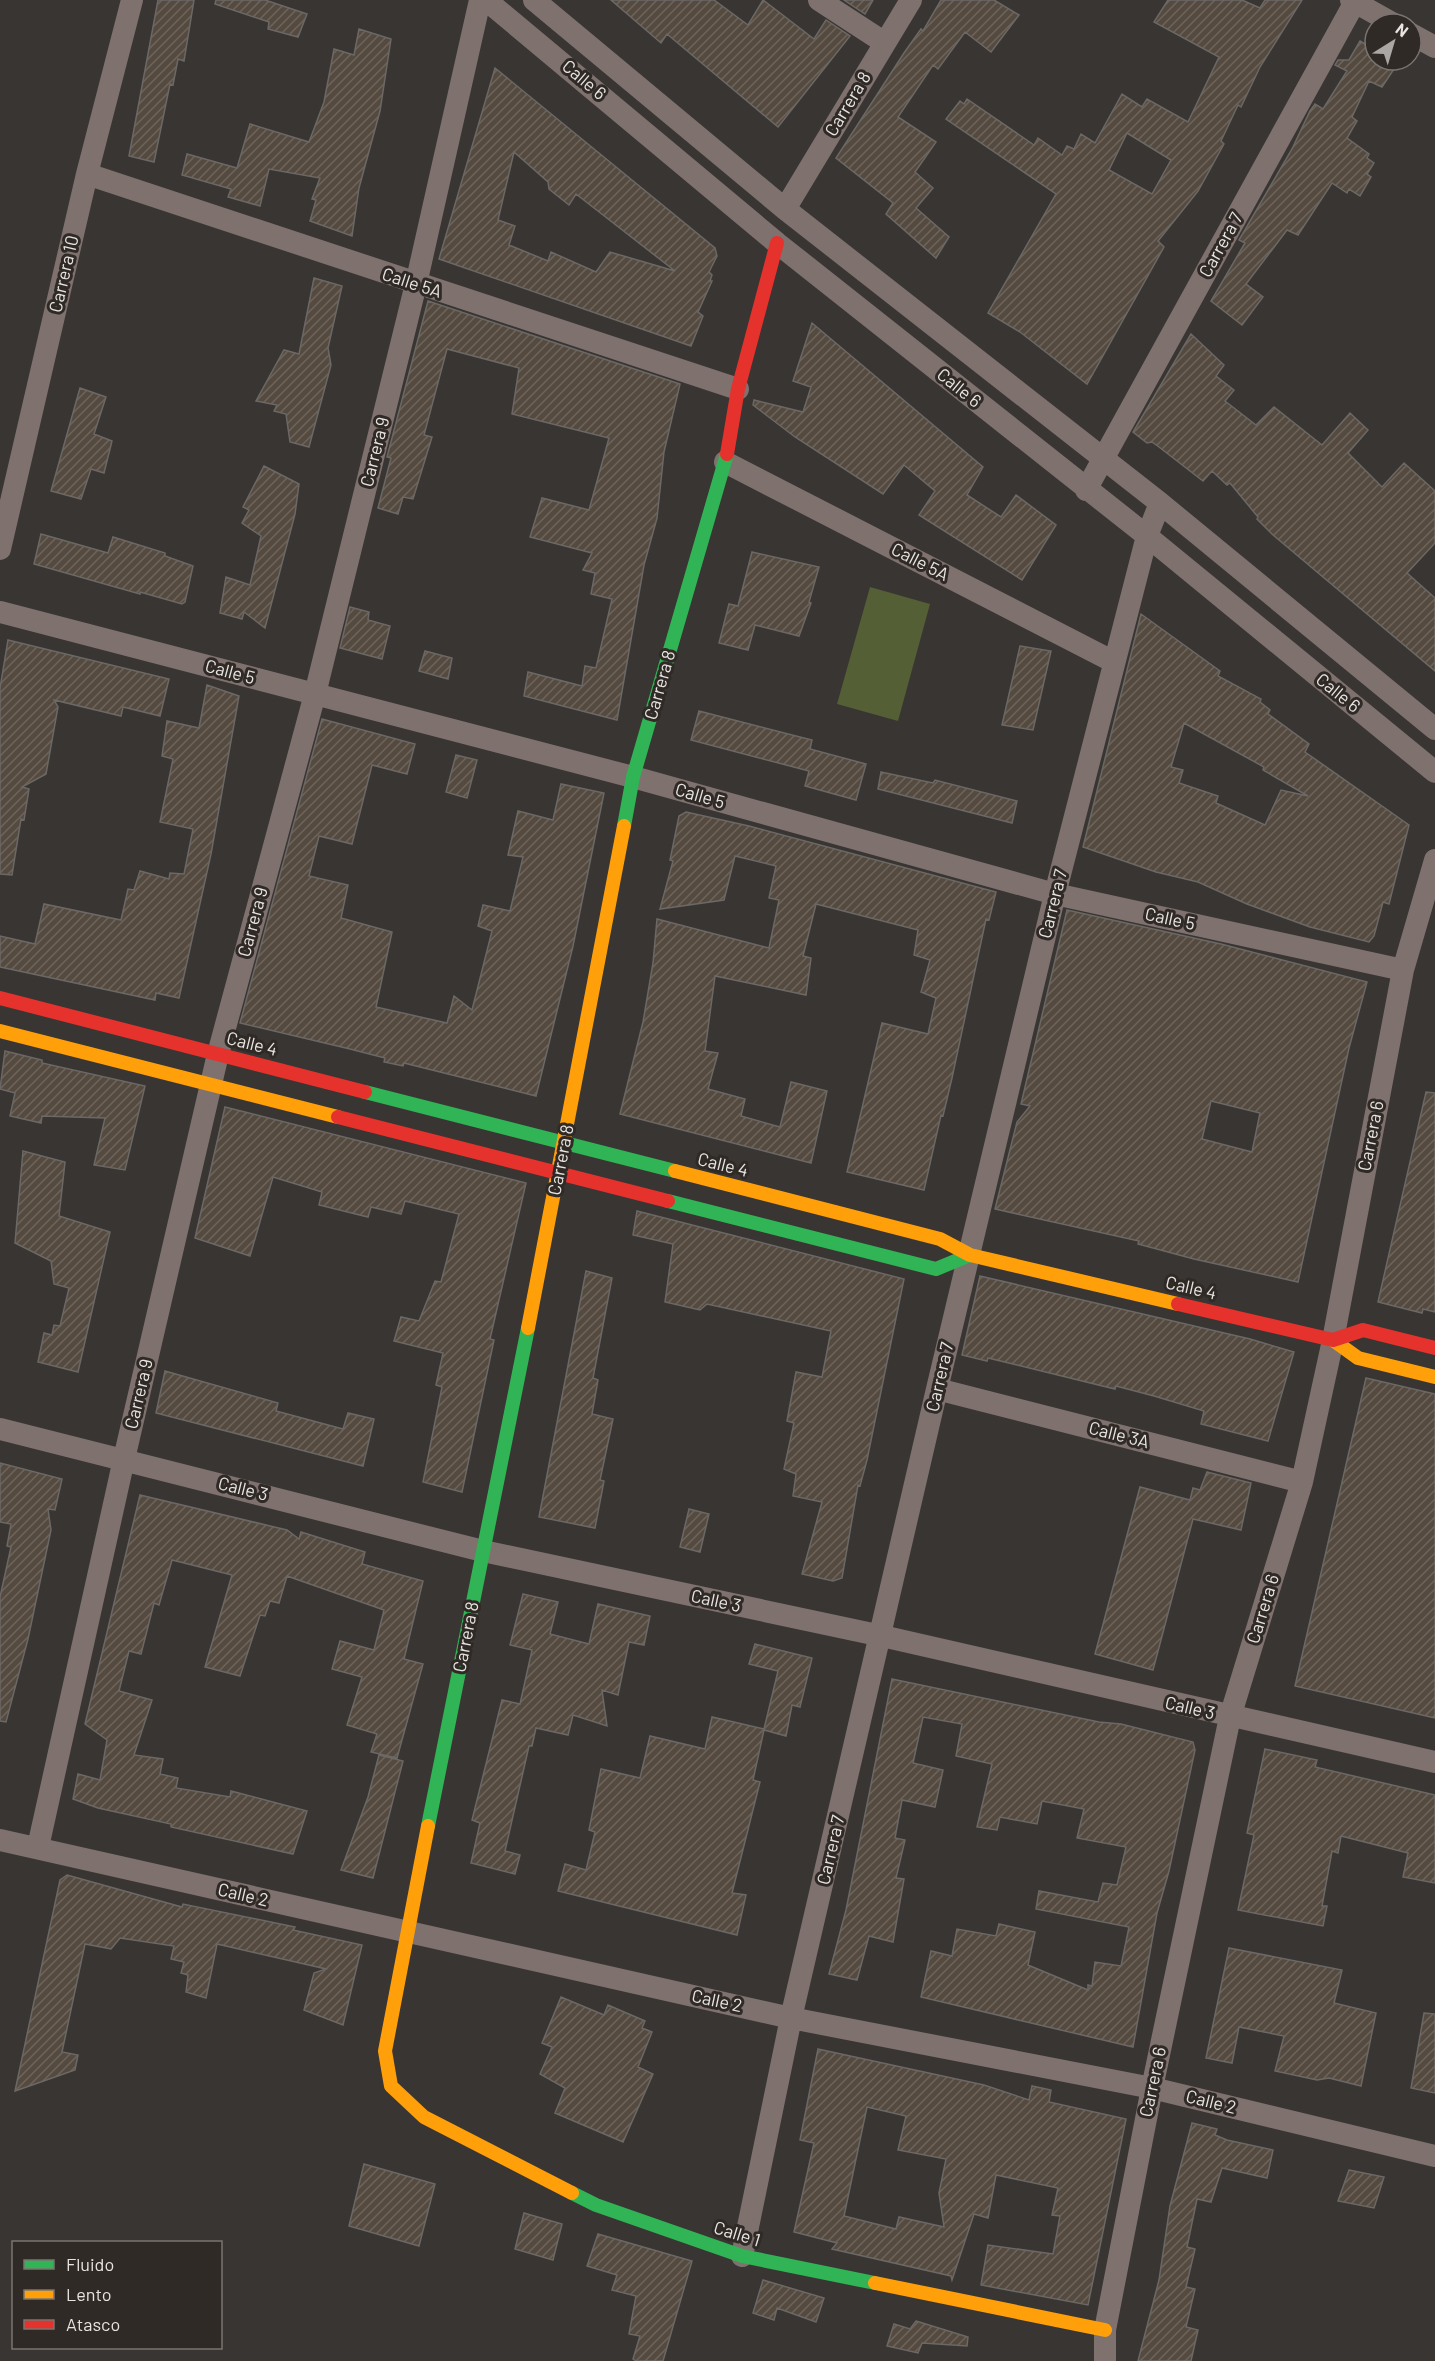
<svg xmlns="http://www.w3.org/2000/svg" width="1435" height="2361" viewBox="0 0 1435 2361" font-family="Barlow,sans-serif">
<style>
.grass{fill:#555f35}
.building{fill:url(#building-hatch);stroke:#6b6865;stroke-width:1.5;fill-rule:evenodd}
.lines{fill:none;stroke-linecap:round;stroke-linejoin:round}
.street{stroke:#7e716e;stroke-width:22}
.fast{stroke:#30b455;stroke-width:14}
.slow{stroke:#ff9f0a;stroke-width:14}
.jam{stroke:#e5322d;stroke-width:14}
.labels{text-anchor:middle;stroke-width:6;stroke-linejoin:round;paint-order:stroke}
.street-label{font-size:18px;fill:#e8e4e1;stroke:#302a26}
</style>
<defs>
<pattern id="building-hatch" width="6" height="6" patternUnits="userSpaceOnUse" patternTransform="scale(1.5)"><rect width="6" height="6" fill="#554a40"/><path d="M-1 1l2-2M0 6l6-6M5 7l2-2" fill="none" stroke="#6d645b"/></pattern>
</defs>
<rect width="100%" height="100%" fill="#383532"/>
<path class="grass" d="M 870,587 L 930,604 L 898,721 L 837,704 Z"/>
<path class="building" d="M 158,0 L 194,0 L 184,61 L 178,59 L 173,85 L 170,84 L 154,162 L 129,156 Z
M 216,0 L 265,0 L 307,14 L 298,37 L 268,29 L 269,22 L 215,4 Z
M 611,0 L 714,0 L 748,25 L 763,0 L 814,39 L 826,20 L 850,36 L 778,127 L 667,34 L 661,43 Z
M 844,0 L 873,0 L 865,14 Z
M 941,0 L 994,0 L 1019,15 L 991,52 L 965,32 L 938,69 L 933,65 L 898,117 L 936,142 L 915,172 L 933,188 L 916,208 L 949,237 L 936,258 L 886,214 L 893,203 L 836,158 L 904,53 L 921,29 L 923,31 Z
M 1168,0 L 1242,0 L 1260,8 L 1265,0 L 1302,0 L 1260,67 L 1241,107 L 1238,105 L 1221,141 L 1224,144 L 1198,191 L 1158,241 L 1164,247 L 1087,384 L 1020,332 L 988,313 L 1056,194 L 946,119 L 960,101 L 964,104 L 967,99 L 1034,145 L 1038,138 L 1062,155 L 1067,146 L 1074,149 L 1081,134 L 1095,143 L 1122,94 L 1142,107 L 1147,99 L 1188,122 L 1219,57 L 1154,22 ZM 1127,133 L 1171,160 L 1152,194 L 1109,170 Z
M 359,29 L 391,39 L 380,111 L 359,188 L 352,236 L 310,221 L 316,200 L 312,199 L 320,178 L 269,169 L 260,206 L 228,197 L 231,189 L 182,175 L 187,154 L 237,168 L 250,124 L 309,142 L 324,102 L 334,49 L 354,55 Z
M 1360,41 L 1375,50 L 1375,60 L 1400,60 L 1382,87 L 1369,81 L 1352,117 L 1357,121 L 1347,138 L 1369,154 L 1367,158 L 1374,163 L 1367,174 L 1371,177 L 1360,196 L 1349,189 L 1347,193 L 1332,183 L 1298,235 L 1287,230 L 1246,284 L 1263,297 L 1242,325 L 1211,301 L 1245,243 L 1239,240 L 1292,149 L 1310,111 L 1315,104 L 1323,109 L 1347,71 L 1335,65 L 1338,60 L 1349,60 Z
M 495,68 L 715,248 L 717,256 L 709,272 L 712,275 L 710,281 L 712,281 L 698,312 L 703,316 L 691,346 L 439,259 ZM 514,152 L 548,182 L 549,189 L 569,205 L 576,194 L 675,271 L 610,252 L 596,272 L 551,252 L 548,261 L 509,245 L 515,226 L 498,220 Z
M 314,278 L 342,286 L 328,348 L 331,365 L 309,447 L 290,442 L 286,414 L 274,411 L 277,405 L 256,401 L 284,350 L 299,354 Z
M 428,301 L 680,384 L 664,452 L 657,518 L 644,565 L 617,720 L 524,696 L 528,672 L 582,686 L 585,666 L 596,668 L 612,599 L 591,594 L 595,573 L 583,570 L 592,553 L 530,537 L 542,498 L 589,510 L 609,438 L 512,414 L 519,368 L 447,349 L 424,435 L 432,437 L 413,499 L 403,497 L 398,514 L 378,508 L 391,458 L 387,457 Z
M 812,323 L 983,467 L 967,495 L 1001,517 L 1016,495 L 1056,525 L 1022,580 L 919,515 L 935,491 L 904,465 L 883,494 L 795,437 L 753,405 L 754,400 L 803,412 L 811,387 L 793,381 Z
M 1191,334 L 1224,365 L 1216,376 L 1234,390 L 1225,401 L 1256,425 L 1274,407 L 1322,445 L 1350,413 L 1368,430 L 1348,453 L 1382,487 L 1404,463 L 1435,491 L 1435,543 L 1407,573 L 1435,598 L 1435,671 L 1273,535 L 1257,519 L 1258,517 L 1230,483 L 1227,485 L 1212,471 L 1203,481 L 1159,447 L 1152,442 L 1147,443 L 1133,432 Z
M 80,388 L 106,397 L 94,434 L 112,441 L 104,473 L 91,469 L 81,499 L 51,491 Z
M 264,466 L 299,484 L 295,514 L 265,628 L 244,612 L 242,619 L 220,613 L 226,577 L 250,585 L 261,536 L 242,523 L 249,510 L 243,507 Z
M 41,534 L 108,553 L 113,537 L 165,553 L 165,556 L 193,566 L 185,602 L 182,604 L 140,592 L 140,594 L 34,564 Z
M 752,552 L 819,567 L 809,602 L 811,603 L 799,636 L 755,625 L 748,650 L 719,643 L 729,604 L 738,606 Z
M 350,607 L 369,612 L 368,620 L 390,626 L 382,659 L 340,648 Z
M 1141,614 L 1220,671 L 1218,676 L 1261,699 L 1260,702 L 1270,710 L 1268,714 L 1309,744 L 1305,752 L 1409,825 L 1389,904 L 1383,902 L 1374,936 L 1369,942 L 1310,927 L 1247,904 L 1198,882 L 1156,872 L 1083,847 ZM 1184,723 L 1264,767 L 1263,770 L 1308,796 L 1281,790 L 1265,825 L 1216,803 L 1218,796 L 1179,783 L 1183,770 L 1171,767 Z
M 8,640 L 169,679 L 160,716 L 123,707 L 121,716 L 54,700 L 58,707 L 46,774 L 22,787 L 29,789 L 24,820 L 21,819 L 12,875 L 0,874 L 0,688 Z
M 1020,646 L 1051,651 L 1033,730 L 1002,725 Z
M 425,651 L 452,658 L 448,679 L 419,671 Z
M 207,685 L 239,696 L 211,854 L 179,998 L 156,993 L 155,1000 L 0,967 L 0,936 L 35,944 L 44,904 L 121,920 L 128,889 L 134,890 L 140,871 L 169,879 L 170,873 L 184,874 L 193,829 L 160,822 L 173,759 L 162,756 L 167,721 L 199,728 Z
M 699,711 L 812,740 L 810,749 L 866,764 L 856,800 L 805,786 L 809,771 L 691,740 Z
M 322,719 L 415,744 L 407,774 L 372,765 L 352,844 L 319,836 L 309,876 L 348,885 L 341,918 L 392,932 L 376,1007 L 447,1023 L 454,996 L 472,1010 L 492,931 L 478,926 L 483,905 L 510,911 L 523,857 L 508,855 L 518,811 L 553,820 L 561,784 L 604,793 L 573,946 L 536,1096 L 404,1063 L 403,1066 L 384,1062 L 385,1058 L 350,1049 L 240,1023 Z
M 456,755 L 477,760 L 467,798 L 446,792 Z
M 881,772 L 933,783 L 935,780 L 1017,801 L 1012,823 L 878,789 Z
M 686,812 L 749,826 L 996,892 L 989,920 L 986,919 L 952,1078 L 943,1116 L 941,1115 L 924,1190 L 847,1172 L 882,1023 L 928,1034 L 936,998 L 921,992 L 930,960 L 914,955 L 918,930 L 816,904 L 803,956 L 811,958 L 806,995 L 715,976 L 705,1051 L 718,1053 L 708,1089 L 745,1099 L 741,1116 L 780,1127 L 791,1082 L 827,1091 L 811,1163 L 620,1114 L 643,1022 L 653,963 L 657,919 L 769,948 L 779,900 L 769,898 L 776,866 L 735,856 L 724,900 L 660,909 L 673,861 L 670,860 L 679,816 Z
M 1067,910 L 1221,944 L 1367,982 L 1349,1048 L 1298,1282 L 1194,1259 L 1138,1244 L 1139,1241 L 995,1209 L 1017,1122 L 1030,1106 L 1021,1104 ZM 1211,1101 L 1260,1113 L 1252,1152 L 1202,1139 Z
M 5,1051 L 42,1060 L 42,1063 L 145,1086 L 125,1170 L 94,1165 L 105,1118 L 42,1116 L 41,1123 L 10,1116 L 15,1093 L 0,1089 Z
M 1426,1092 L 1435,1093 L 1435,1312 L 1423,1309 L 1422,1313 L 1378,1302 Z
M 225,1107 L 526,1183 L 490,1339 L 494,1340 L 462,1492 L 423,1482 L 442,1387 L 436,1385 L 443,1353 L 394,1341 L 401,1317 L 419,1321 L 435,1281 L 441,1282 L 459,1214 L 405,1201 L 401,1214 L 371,1207 L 368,1217 L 319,1205 L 322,1192 L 273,1177 L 250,1256 L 195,1238 Z
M 23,1151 L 65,1162 L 59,1216 L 110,1232 L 78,1372 L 38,1362 L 44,1333 L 52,1335 L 54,1325 L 60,1326 L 69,1288 L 54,1284 L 51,1261 L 15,1243 Z
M 637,1211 L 904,1279 L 867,1460 L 860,1486 L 858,1485 L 842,1578 L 833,1581 L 802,1574 L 822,1502 L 793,1496 L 796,1474 L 784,1469 L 794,1423 L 787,1421 L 796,1372 L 822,1377 L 831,1331 L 707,1304 L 700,1310 L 665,1302 L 673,1244 L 633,1235 Z
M 586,1271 L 612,1278 L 593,1378 L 598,1380 L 592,1414 L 613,1419 L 600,1480 L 604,1481 L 595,1528 L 539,1517 Z
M 980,1276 L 1250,1339 L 1294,1352 L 1268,1441 L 1201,1424 L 1204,1411 L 1154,1396 L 1116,1386 L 1115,1389 L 988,1358 L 987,1361 L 962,1355 Z
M 165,1371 L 278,1403 L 276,1411 L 343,1429 L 348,1413 L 374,1419 L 363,1466 L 156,1413 Z
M 1366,1378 L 1435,1394 L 1435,1718 L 1295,1686 Z
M 0,1463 L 62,1479 L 55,1510 L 48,1509 L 51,1530 L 28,1639 L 6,1722 L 0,1721 L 0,1597 L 11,1547 L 7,1546 L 11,1524 L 0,1522 Z
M 1207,1472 L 1251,1483 L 1241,1530 L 1193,1519 L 1153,1670 L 1095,1654 L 1140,1487 L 1190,1500 L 1193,1488 L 1200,1490 Z
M 140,1495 L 287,1530 L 299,1539 L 301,1532 L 365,1552 L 362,1564 L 423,1581 L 404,1659 L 423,1664 L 397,1758 L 371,1752 L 377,1734 L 347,1725 L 362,1677 L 332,1669 L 340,1641 L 374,1650 L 384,1610 L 287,1576 L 279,1603 L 270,1601 L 265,1616 L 260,1615 L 240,1676 L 205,1667 L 232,1575 L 172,1560 L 159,1605 L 154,1603 L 141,1654 L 129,1651 L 119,1691 L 152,1700 L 134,1755 L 163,1759 L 160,1774 L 178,1778 L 176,1788 L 230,1797 L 231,1791 L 307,1811 L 293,1854 L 171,1827 L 171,1824 L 98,1808 L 73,1799 L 78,1774 L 100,1780 L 107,1740 L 85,1724 Z
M 689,1509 L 709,1514 L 700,1552 L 680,1547 Z
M 523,1594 L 558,1602 L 550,1634 L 589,1644 L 598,1604 L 650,1616 L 644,1645 L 629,1642 L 618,1695 L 602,1690 L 607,1726 L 573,1715 L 568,1735 L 536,1728 L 532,1746 L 529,1746 L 505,1851 L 520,1855 L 515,1874 L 471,1863 L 480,1823 L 472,1820 L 502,1700 L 520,1704 L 532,1650 L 510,1645 Z
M 755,1644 L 812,1658 L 800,1707 L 792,1705 L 786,1736 L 764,1730 L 753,1780 L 760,1782 L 732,1893 L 746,1895 L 737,1935 L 558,1891 L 565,1864 L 586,1870 L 595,1832 L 589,1830 L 601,1769 L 640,1778 L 650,1736 L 705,1749 L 712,1717 L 764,1729 L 778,1671 L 749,1664 Z
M 892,1679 L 1099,1722 L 1121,1724 L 1193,1742 L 1195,1750 L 1169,1871 L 1157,1913 L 1133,2047 L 921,1997 L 931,1951 L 952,1956 L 957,1929 L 996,1936 L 999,1924 L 1035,1932 L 1028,1965 L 1088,1990 L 1088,1985 L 1092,1986 L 1095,1962 L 1121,1966 L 1129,1927 L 1036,1909 L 1039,1891 L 1098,1902 L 1103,1883 L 1117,1885 L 1126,1847 L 1077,1838 L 1084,1809 L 1042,1801 L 1037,1824 L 1000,1817 L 997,1830 L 977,1827 L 992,1764 L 956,1756 L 962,1724 L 923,1717 L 913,1763 L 943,1770 L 935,1807 L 902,1800 L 895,1838 L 905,1840 L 896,1878 L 904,1879 L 893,1942 L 869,1936 L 857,1980 L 829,1974 L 846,1910 Z
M 1265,1749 L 1317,1760 L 1315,1767 L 1435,1795 L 1435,1883 L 1403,1877 L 1408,1853 L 1341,1836 L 1338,1853 L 1332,1851 L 1322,1906 L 1327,1906 L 1323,1926 L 1238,1910 L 1254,1835 L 1247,1833 Z
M 379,1755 L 403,1761 L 373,1878 L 341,1870 L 368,1797 Z
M 67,1875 L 182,1907 L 183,1904 L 295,1927 L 293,1930 L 362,1945 L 343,2025 L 304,2010 L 314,1973 L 326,1969 L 217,1944 L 206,1998 L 186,1992 L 188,1975 L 181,1973 L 184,1962 L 171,1959 L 174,1946 L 120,1938 L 111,1949 L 85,1944 L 62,2052 L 78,2055 L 75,2070 L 15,2091 L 60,1880 Z
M 1229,1948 L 1342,1970 L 1334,2003 L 1376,2013 L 1361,2086 L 1329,2078 L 1317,2080 L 1275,2071 L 1284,2036 L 1239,2027 L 1232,2063 L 1206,2058 Z
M 561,1997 L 604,2015 L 608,2005 L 645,2021 L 642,2028 L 652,2032 L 638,2067 L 653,2074 L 623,2142 L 555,2113 L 565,2088 L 540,2074 L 552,2047 L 542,2043 Z
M 1424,2013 L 1435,2014 L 1435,2093 L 1411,2088 Z
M 818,2049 L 984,2085 L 1029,2100 L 1032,2086 L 1051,2090 L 1049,2102 L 1126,2119 L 1088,2305 L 981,2285 L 988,2245 L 1053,2254 L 1060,2216 L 1052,2215 L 1058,2188 L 996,2175 L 988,2218 L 974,2214 L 952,2280 L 951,2276 L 832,2249 L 837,2243 L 794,2232 L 814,2143 L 800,2140 ZM 867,2107 L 906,2116 L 898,2150 L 946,2159 L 939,2193 L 944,2227 L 899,2217 L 896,2229 L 844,2216 Z
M 1192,2123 L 1217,2129 L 1215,2135 L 1227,2140 L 1273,2150 L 1267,2178 L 1222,2168 L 1211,2202 L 1197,2199 L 1187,2247 L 1195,2249 L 1186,2287 L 1195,2289 L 1186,2327 L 1198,2330 L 1191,2361 L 1138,2361 L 1159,2280 L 1170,2206 Z
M 364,2164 L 435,2184 L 419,2246 L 349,2226 Z
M 1349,2170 L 1384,2177 L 1374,2208 L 1338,2201 Z
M 524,2213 L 562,2224 L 553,2260 L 515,2249 Z
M 598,2234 L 692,2261 L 663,2361 L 636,2361 L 633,2359 L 640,2336 L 629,2334 L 636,2296 L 612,2290 L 617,2275 L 587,2266 Z
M 763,2280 L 824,2298 L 816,2322 L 777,2308 L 774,2320 L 753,2313 Z
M 916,2321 L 968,2337 L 967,2346 L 922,2343 L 918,2353 L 887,2346 L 894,2324 L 910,2329 Z"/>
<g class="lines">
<path class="street" d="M 486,0 L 777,243 L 1147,536 L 1435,772
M 534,0 L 785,209 L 1160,503 L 1435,729
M 819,0 L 885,43
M 1351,0 L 1394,24
M 1411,34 L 1435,47
M 87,174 L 738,389
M 785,209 L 911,0
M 725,462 L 1114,662
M 1086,490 L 1356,0
M 0,549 L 87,174 L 132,0
M 0,612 L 633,777 L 1055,894 L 1403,970
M 937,1389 L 1302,1482
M 0,1429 L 483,1551 L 882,1636 L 1435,1762
M 0,1840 L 791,2018 L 1152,2088 L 1435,2156
M 38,1847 L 124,1459 L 218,1054 L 315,694 L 416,284 L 480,0
M 742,2256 L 791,2018 L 937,1389 L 1055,894 L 1147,536 L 1160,503
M 1105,2361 L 1105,2330 L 1152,2088 L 1230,1717 L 1302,1482 L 1333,1340 L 1403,970 L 1435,860"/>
<path class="fast" d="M 624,826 L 633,777 L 727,454
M 365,1092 L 675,1171
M 668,1201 L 936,1269 L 970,1255
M 428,1826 L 528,1328
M 572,2193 L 596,2205 L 742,2256 L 875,2283"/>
<path class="slow" d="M 0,1031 L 338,1117
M 675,1171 L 940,1239 L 970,1255 L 1178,1304
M 528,1328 L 624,826
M 1333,1340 L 1358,1358 L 1435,1377
M 428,1826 L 385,2051 L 391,2086 L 424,2117 L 572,2193
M 875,2283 L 1105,2330"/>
<path class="jam" d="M 727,454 L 738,389 L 777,243
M 0,998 L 365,1092
M 338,1117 L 668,1201
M 1178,1304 L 1333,1340 L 1363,1330 L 1435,1348"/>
</g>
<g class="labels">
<g class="street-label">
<text transform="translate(584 80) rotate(40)" y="6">Calle 6</text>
<text transform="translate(848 104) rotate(-59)" y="6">Carrera 8</text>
<text transform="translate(1221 245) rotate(-61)" y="6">Carrera 7</text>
<text transform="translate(64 274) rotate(-77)" y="6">Carrera 10</text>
<text transform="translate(412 283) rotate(18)" y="6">Calle 5A</text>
<text transform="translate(959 388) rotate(39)" y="6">Calle 6</text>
<text transform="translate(375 452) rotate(-76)" y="6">Carrera 9</text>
<text transform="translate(920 562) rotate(27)" y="6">Calle 5A</text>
<text transform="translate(230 672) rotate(15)" y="6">Calle 5</text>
<text transform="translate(660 685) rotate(-74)" y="6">Carrera 8</text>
<text transform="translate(1338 693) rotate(39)" y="6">Calle 6</text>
<text transform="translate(700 796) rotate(16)" y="6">Calle 5</text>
<text transform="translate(1053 904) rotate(-76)" y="6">Carrera 7</text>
<text transform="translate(1170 919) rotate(12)" y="6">Calle 5</text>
<text transform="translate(253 922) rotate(-75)" y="6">Carrera 9</text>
<text transform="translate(252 1044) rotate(14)" y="6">Calle 4</text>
<text transform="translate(1371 1136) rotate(-79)" y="6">Carrera 6</text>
<text transform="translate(561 1160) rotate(-79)" y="6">Carrera 8</text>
<text transform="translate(723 1165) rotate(14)" y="6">Calle 4</text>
<text transform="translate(1191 1288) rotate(13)" y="6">Calle 4</text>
<text transform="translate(940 1377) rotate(-77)" y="6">Carrera 7</text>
<text transform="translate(139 1394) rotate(-77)" y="6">Carrera 9</text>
<text transform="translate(1119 1435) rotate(14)" y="6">Calle 3A</text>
<text transform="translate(243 1489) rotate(14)" y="6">Calle 3</text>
<text transform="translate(716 1601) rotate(12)" y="6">Calle 3</text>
<text transform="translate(1263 1609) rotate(-73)" y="6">Carrera 6</text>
<text transform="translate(466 1637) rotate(-79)" y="6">Carrera 8</text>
<text transform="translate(1190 1708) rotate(13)" y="6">Calle 3</text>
<text transform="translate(831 1850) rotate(-77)" y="6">Carrera 7</text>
<text transform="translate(243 1895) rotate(13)" y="6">Calle 2</text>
<text transform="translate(717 2001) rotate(12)" y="6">Calle 2</text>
<text transform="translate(1153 2082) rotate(-78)" y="6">Carrera 6</text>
<text transform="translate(1211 2102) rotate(14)" y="6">Calle 2</text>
<text transform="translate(737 2234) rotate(17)" y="6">Calle 1</text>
</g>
</g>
<rect x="12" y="2241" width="210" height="108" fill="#302a26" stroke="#7a7471" stroke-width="1.5"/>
<rect x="24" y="2260" width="30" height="9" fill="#30b455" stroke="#7a7471" stroke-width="1.5"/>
<text x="66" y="2271" font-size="18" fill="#e8e4e1">Fluido</text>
<rect x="24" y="2290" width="30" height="9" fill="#ff9f0a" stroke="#7a7471" stroke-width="1.5"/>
<text x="66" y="2301" font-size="18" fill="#e8e4e1">Lento</text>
<rect x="24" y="2320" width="30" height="9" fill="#e5322d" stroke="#7a7471" stroke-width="1.5"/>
<text x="66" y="2331" font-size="18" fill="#e8e4e1">Atasco</text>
<g transform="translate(1393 42) rotate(37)"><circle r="28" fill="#302a26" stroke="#7a7471" stroke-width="1.5"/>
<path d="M0-4.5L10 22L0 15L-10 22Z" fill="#aaa7a4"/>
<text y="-9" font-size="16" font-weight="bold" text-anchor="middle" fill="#e8e4e1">N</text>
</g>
</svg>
